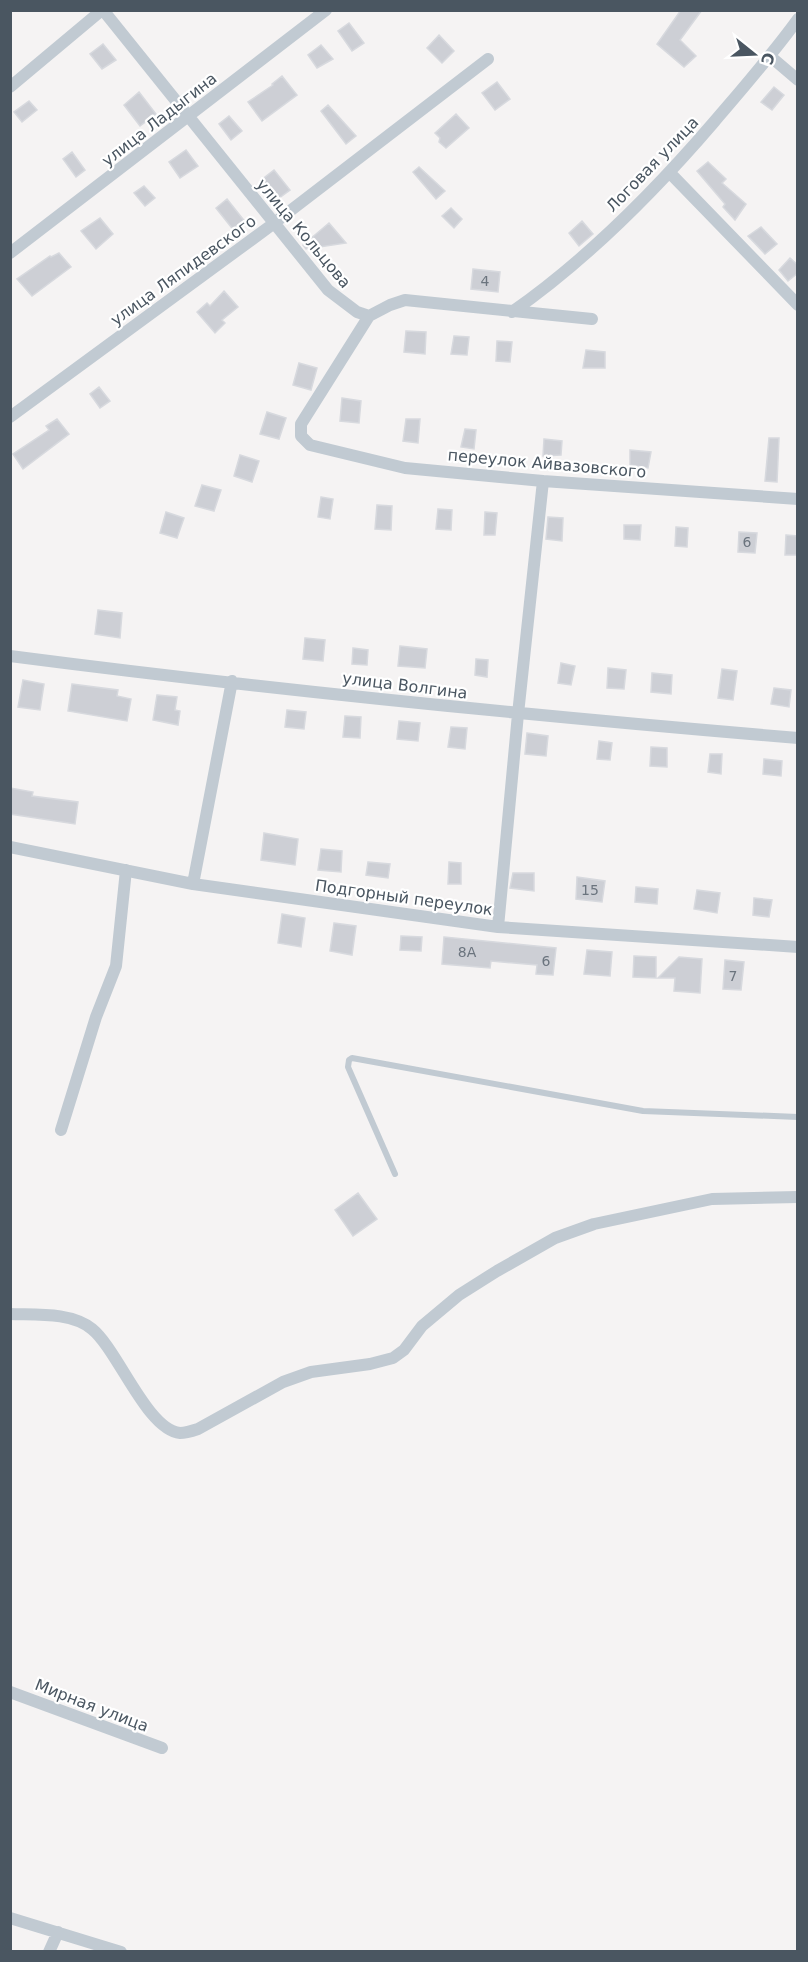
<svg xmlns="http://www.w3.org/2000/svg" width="808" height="1962" viewBox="0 0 808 1962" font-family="'DejaVu Sans',sans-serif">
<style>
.building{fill:#cdcfd5;stroke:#d7d9de;stroke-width:1.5}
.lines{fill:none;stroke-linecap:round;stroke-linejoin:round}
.lane{stroke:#c1cad2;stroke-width:6}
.street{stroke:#c1cad2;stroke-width:12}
.labels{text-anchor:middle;stroke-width:4.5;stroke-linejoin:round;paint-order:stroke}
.number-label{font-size:14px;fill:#6b747e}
.street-label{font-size:16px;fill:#4a5661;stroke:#fff}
</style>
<rect width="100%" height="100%" fill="#f5f3f3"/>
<path class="building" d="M 681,10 L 702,10 L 680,40 L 696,56 L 684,67 L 657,44 Z
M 349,23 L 364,43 L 352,51 L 338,31 Z
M 439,35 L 454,51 L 442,63 L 427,48 Z
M 103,44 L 116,60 L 102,69 L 90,54 Z
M 321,45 L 333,59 L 317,68 L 308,55 Z
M 282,76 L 297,95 L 262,121 L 248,102 L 273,85 L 272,84 Z
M 497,82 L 510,99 L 495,110 L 482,93 Z
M 774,87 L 784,95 L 772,110 L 761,102 Z
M 139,92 L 156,114 L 140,126 L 124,105 Z
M 29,101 L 37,110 L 22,122 L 14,112 Z
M 328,105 L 356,136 L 346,144 L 321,111 Z
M 456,114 L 469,128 L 446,148 L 439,142 L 440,138 L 435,133 Z
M 229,116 L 242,131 L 231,140 L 219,124 Z
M 186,150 L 198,166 L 180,178 L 169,162 Z
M 72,152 L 85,170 L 76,177 L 63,159 Z
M 708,162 L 726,179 L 722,183 L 746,204 L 735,220 L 723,207 L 725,204 L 697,171 Z
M 419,167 L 445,191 L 436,199 L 413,172 Z
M 274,170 L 290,190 L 275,201 L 260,181 Z
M 144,186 L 155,198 L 145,206 L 134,193 Z
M 227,199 L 246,223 L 235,232 L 216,208 Z
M 451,208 L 462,219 L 454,228 L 442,216 Z
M 100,218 L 113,234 L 96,249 L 81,231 Z
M 582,221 L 593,234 L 579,246 L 569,233 Z
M 329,223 L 346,243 L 306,249 L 303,245 Z
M 761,227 L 777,244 L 765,254 L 748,236 Z
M 59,253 L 71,267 L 32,296 L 17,279 L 50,256 L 51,257 Z
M 790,258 L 798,265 L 798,273 L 788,281 L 779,270 Z
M 473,269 L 500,272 L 498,292 L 471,289 Z
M 224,291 L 238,307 L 222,320 L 225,323 L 215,333 L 197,312 L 207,303 L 210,306 Z
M 406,331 L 426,332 L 425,354 L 404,352 Z
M 454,336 L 469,337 L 467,355 L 451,354 Z
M 497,341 L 512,342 L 510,362 L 496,361 Z
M 586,350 L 605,352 L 605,368 L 583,368 Z
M 299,363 L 317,368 L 311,390 L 293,385 Z
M 99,387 L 110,401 L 100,408 L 90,394 Z
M 342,398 L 361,401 L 359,423 L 340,421 Z
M 267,412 L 286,418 L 279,439 L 260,434 Z
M 57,419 L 69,434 L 23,469 L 13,454 L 49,430 L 46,426 Z
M 406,419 L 420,419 L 418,443 L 403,441 Z
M 465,429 L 476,430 L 474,449 L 461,447 Z
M 769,438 L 779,438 L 777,482 L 765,481 Z
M 544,439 L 562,441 L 561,455 L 543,456 Z
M 630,450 L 651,452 L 648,468 L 630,465 Z
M 240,455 L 259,461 L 252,482 L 234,476 Z
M 202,485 L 221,490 L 214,511 L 195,506 Z
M 321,497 L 333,499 L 330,519 L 318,517 Z
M 377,505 L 392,506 L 391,530 L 375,529 Z
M 438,509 L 452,510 L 451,530 L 436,529 Z
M 166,512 L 184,518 L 177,538 L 160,533 Z
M 485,512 L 497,513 L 495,535 L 484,535 Z
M 548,517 L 563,518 L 562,541 L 546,539 Z
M 624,525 L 641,525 L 640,540 L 624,539 Z
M 676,527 L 688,528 L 687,547 L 675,546 Z
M 739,532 L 757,533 L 755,553 L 738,552 Z
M 786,535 L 798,536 L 798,555 L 785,555 Z
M 98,610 L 122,613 L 120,638 L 95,634 Z
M 305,638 L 325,640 L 323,661 L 303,659 Z
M 400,646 L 427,649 L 425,668 L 398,666 Z
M 353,648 L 368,650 L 367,665 L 352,664 Z
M 476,659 L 488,660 L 487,677 L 475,675 Z
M 561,663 L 575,666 L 571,685 L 558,683 Z
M 608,668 L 626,670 L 624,689 L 607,688 Z
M 722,669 L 737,671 L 733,700 L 718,698 Z
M 652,673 L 672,675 L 671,694 L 651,692 Z
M 23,680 L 44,684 L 40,710 L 18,707 Z
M 72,684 L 118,690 L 117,696 L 131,699 L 127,721 L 68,711 Z
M 774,688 L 791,690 L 789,707 L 771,704 Z
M 157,695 L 177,697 L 175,710 L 180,711 L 178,725 L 153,720 Z
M 287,710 L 306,712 L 304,729 L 285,727 Z
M 345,716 L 361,717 L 360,738 L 343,737 Z
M 399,721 L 420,723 L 418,741 L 397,739 Z
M 451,727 L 467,728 L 465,749 L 448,747 Z
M 527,733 L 548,736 L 546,756 L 525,754 Z
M 599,741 L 612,743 L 610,760 L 597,759 Z
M 651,747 L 667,748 L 667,767 L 650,766 Z
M 710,754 L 722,754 L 721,774 L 708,772 Z
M 764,759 L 782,761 L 781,776 L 763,774 Z
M 10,788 L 33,792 L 32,796 L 78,802 L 75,824 L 10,814 Z
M 264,833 L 298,839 L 295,865 L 261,860 Z
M 321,849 L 342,851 L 341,872 L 318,870 Z
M 368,862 L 390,864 L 388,878 L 366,875 Z
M 449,862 L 461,863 L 461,884 L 448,884 Z
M 513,873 L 534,873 L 534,891 L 510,888 Z
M 577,877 L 605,881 L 602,902 L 576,899 Z
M 636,887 L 658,889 L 657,904 L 635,902 Z
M 697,890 L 720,893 L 717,913 L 694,909 Z
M 754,898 L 772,900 L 769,917 L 753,915 Z
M 282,914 L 305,918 L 301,947 L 278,943 Z
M 334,923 L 356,926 L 352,955 L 330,951 Z
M 401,936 L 422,937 L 421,951 L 400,950 Z
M 444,937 L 556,948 L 553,975 L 536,974 L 537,965 L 491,961 L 490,968 L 442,964 Z
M 587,950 L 612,952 L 610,976 L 584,974 Z
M 634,956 L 656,957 L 656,978 L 633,977 Z
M 679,957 L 702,959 L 700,993 L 674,991 L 675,978 L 658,978 Z
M 725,960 L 744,962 L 741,990 L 723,989 Z
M 358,1193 L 377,1219 L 353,1236 L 335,1210 Z"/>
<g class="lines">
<path class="lane" d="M 395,1174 L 348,1067 L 349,1060 L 352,1058 L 643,1111 L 798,1117"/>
<path class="street" d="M 103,10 L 328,290 L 357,312 L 369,316 L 390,305 L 405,300 L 592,319
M 771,57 L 798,80
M 10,87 L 102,10
M 670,173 L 798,305
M 10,253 L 326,10
M 512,312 C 588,259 654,192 714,122 C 743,88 772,55 798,19
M 369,316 L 301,424 L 301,436 L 310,445 L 405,468 L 543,481 L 798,499
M 10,417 L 273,224 L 488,59
M 10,656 C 272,690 535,716 798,738
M 10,847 L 193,884 L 498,927 L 798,947
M 193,884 L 232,681
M 498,927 L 518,714 L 543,481
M 61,1130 L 96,1017 L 116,966 L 126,870
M 10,1314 C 36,1315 71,1312 92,1329 C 118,1350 147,1430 180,1433 C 186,1433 192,1431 198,1429 L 283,1382 L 311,1372 L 370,1364 L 393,1358 L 404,1350 L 422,1326 L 459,1295 L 497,1271 L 555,1238 L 594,1224 L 712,1199 L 798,1197
M 10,1692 L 162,1748
M 10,1918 L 121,1952
M 49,1952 L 58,1932"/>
</g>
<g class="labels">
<g class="number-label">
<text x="485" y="286">4</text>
<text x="747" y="547">6</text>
<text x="590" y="895">15</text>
<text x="467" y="957">8А</text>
<text x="546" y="966">6</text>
<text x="733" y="981">7</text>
</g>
<g class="street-label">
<text transform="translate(159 119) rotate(-38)" y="6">улица Ладыгина</text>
<text transform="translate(652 164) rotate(-46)" y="6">Логовая улица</text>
<text transform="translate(304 233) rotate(50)" y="6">улица Кольцова</text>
<text transform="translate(183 270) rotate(-36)" y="6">улица Ляпидевского</text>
<text transform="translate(547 463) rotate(5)" y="6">переулок Айвазовского</text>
<text transform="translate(405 685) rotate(7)" y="6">улица Волгина</text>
<text transform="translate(404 897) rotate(8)" y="6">Подгорный переулок</text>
<text transform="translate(92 1705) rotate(21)" y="6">Мирная улица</text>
</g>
</g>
<rect width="808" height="1962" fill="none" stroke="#4a5661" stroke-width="24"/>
<g transform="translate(754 54) rotate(108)" stroke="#ffffff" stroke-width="4.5" paint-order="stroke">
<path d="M0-4.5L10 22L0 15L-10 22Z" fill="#4a5661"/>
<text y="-9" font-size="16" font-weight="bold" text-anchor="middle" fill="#4a5661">С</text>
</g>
</svg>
